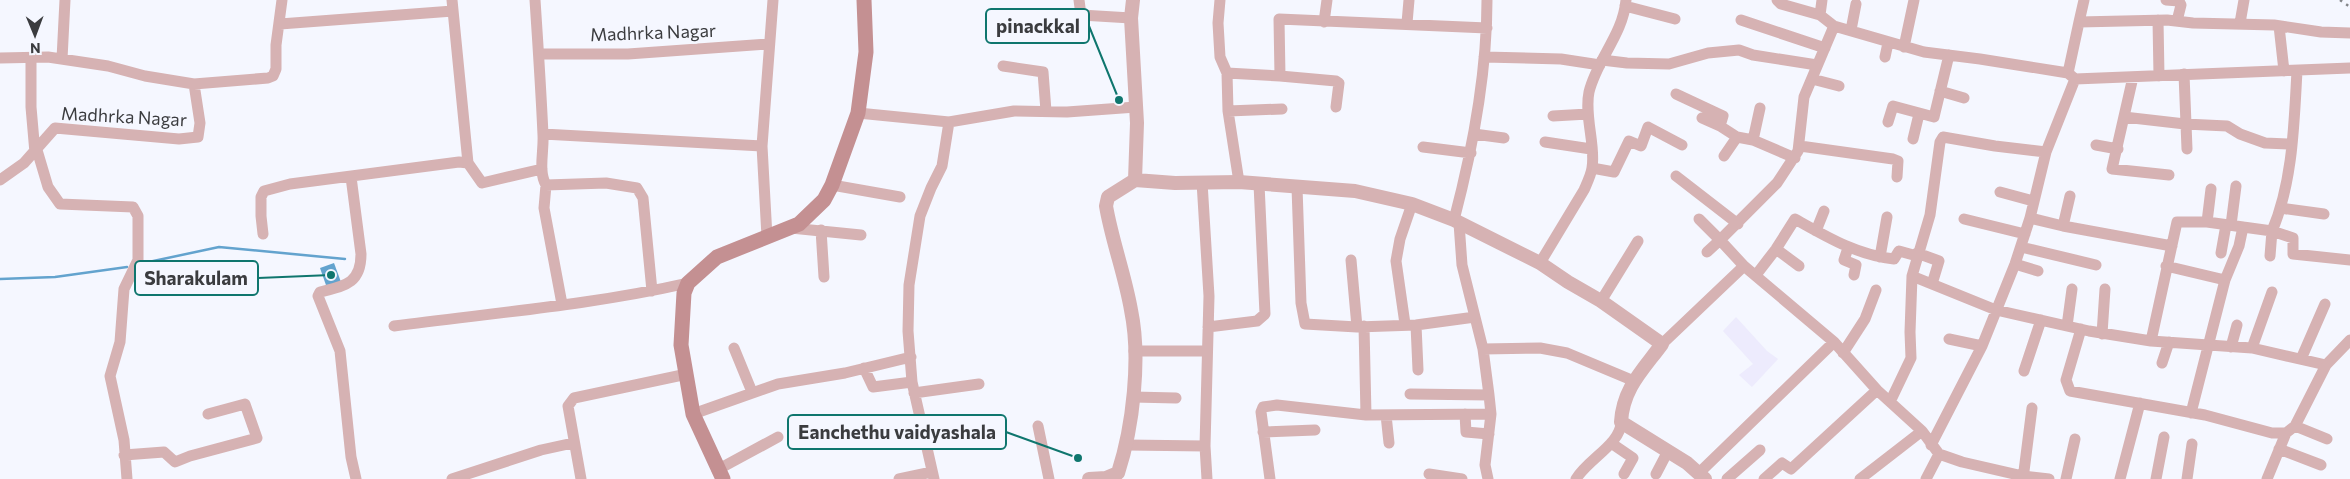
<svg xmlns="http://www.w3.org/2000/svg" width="2350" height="479" viewBox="0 0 2350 479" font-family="Commissioner,sans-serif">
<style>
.industrial{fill:#edebfd}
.water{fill:#63a3ce}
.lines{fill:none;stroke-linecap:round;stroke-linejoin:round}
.stream{stroke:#63a3ce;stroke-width:2.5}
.minor{stroke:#d6b2b3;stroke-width:11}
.tertiary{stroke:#d6b2b3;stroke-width:14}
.secondary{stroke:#c49092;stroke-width:15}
.rail{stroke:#838589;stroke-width:2.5;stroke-dasharray:2.5 5;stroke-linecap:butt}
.labels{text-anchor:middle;stroke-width:5;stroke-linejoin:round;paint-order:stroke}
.street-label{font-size:18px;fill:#3b3c3f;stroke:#f5f7ff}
.leader{fill:none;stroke:#0f766e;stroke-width:2}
.callout-dot{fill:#0f766e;stroke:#f5f7ff;stroke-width:2}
.callout{fill:#f5f7ff;stroke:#0f766e;stroke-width:2}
.callout-label{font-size:19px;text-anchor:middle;font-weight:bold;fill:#3b3c3f}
</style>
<rect width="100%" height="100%" fill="#f5f7ff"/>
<path class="industrial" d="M 1736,317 L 1767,351 L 1778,359 L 1752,387 L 1739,375 L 1753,364 L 1723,331 Z"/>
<path class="water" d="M 334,263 L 341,282 L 327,288 L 320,268 Z"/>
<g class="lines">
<path class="stream" d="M 144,263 L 219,247 L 345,259
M 0,279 L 55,277 L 127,267"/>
<path class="minor" d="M 452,0 L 468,163
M 535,0 C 538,45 541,90 543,135 C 544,151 538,171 546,185 L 606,183 L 637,188 L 643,198 L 652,291
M 1079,0 L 1081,15 L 1131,18
M 1220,0 L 1218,23 L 1220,57 L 1227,73 L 1228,111 L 1239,182
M 1777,0 L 1781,4 L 1820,15 L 1834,26
M 2084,0 L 2079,22 L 2167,20 L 2193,23 L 2274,25 L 2321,32 L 2350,33
M 2166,0 L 2179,1 L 2181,5 L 2177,21
M 1625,6 L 1675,19
M 1820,15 L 1822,0
M 1741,20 L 1825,48
M 2158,20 L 2159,76
M 1324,22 L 1327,0
M 1407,23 L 1409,0
M 2240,23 L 2244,0
M 280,24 L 453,11
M 2279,26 L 2284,71
M 1851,30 L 1856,4
M 1904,47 L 1914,0
M 539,54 L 628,54 L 768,44
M 1484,57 L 1561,59 L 1600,65
M 1885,57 L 1888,43
M 0,58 L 48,57 L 108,66 L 145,76 L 194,84 L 268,78 L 273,76 L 276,69 L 276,45 L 282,0
M 31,58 L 31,107 L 35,153
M 62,59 L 65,0
M 1602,60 L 1627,63 L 1669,64 L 1708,53 L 1739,50 L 1753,55 L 1817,65
M 1003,66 L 1043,72 L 1046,111
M 1227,73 L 1280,76 L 1279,19 L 1487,28
M 2068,73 L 2079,22
M 2184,74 L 2187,149
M 1280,76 L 1336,81 L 1339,83 L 1336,107
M 2133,77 L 2112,169 L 2169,175
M 1812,79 L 1839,86
M 1940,91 L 1964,98
M 1676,94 L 1723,116 L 1720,126
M 1228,111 L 1282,109
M 858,113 L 949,122 L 1014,111 L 1067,112 L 1136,107
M 1553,116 L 1588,114
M 2124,117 L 2185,124 L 2227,126 L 2240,134 L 2265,143 L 2291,144
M 1702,118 L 1720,126 L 1737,137 L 1753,140 L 1795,158
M 1888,122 L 1893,106 L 1934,117 L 1949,55
M 543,134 L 762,146
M 1474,134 L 1504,138
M 1913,139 L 1919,114
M 1753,140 L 1760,108
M 1545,142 L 1591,149
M 2096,145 L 2118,149
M 1800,146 L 1893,159 L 1898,161 L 1897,177
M 1423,147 L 1471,153
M 37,150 L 48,187 L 60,204 L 133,207 L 138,216 L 138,260 L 124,289 L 120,342 L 110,376 L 124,440 L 127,479
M 1724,156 L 1737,137
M 1592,168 L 1614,172 L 1629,141 L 1641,146 L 1648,127 L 1682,145
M 1676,176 L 1738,224
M 351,177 L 361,254 C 361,284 344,286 320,292 L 318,296 L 340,351 L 351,457 L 356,479
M 0,180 L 24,163 L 55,128 L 179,139 L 198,137 L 200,123 L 194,84
M 1202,182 L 1209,296 L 1205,446 L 1207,479
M 546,185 L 544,208 L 562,304
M 832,185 L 900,197
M 1297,187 L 1301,303 L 1305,324 L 1357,327 L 1416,325 L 1475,317
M 2000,192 L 2033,201
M 2280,208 L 2324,214
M 2030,218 L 2063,226 L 2172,246
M 1699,219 L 1720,240 L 1707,252
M 1964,219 L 2025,234
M 1454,220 C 1473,148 1487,75 1487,0
M 2207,222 L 2211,189
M 1459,223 L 1462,265 L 1483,349 L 1489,395 L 1491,414 L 1485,465 L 1488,479
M 2231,225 L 2236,186
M 2063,226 L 2070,196
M 791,228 L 861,235
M 821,230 L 824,277
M 1816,231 L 1824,211
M 263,234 L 261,216 L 261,197 L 264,191 L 290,184 L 459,162 L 468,163 L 482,183 L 542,169
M 767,237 L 762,146 L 773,0
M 2021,247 L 2096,265
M 1848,248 L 1844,260 L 1856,265 L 1854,275
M 1776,249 L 1799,266
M 1917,253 L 1939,261 L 1932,284
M 2221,253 L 2226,225
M 2270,256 L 2272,231 L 2293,238 L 2293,254 L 2350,260
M 1880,257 L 1887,217
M 1351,260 L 1357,327
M 1540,263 L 1584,190 C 1587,183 1591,175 1592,168 C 1596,146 1584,116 1589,92 C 1597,59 1623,35 1626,0
M 2015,264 L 2038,271
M 1744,266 L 1720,240 L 1777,183 L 1798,151 L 1804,97 L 1834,26 L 1924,52 L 1980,59 L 2068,73 L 2075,79 L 2350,68
M 2166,266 L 2225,280
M 1756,275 L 1776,249 L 1795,219 C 1827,237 1857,255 1894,259 L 1899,251 L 1917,256
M 1912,276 L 1996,310 L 2089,331 L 2151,341 L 2252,348 L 2326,365
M 1601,301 L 1638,241
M 1405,324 L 1396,261 L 1400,239 L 1412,204
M 1416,325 L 1418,370
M 394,326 C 492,313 592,305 688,283
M 1364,326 L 1366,415
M 2067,326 L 2072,289
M 1208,327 L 1257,321 L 1265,314 L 1259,184
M 2081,329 L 2066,380 L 2070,391 L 2205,415 L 2272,433 L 2286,433 L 2295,426 L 2326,365 L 2350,340
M 2102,334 L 2105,289
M 1949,339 L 1982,346
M 2151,341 L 2177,222 L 2207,222 L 2272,231 C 2293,182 2294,123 2297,71
M 1662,344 L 1744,266 L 1834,342 L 1877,390 L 1922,431 L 1939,454 L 1962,462 L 2023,476 L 2049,479
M 2231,347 L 2237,325
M 734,348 L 752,392
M 2252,348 L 2272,292
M 1483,349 L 1540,348 L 1567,353 L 1634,381
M 1134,351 L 1207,351
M 1843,353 L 1865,319 L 1876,290
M 2301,359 L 2325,304
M 2162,363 L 2169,342
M 864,368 L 873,387 L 912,382
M 2024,371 L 2041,320
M 914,393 L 979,384
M 1410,394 L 1489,395
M 1133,397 L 1176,398
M 1890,402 L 1911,358 L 1910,332 L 1912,276 L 1930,215 L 1940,142 L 1943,137 L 1995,146 L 2046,152
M 2191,413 L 2225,280 L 2239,246 L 2243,227
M 693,414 L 778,384 L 845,373 L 911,357
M 1465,414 L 1466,432 L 1489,434
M 1386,415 L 1389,443
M 1038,426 L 1049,479
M 2295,426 L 2327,439
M 1263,432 L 1315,430
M 1611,443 L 1633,458 L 1624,474
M 1127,445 L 1205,446
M 1931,445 L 1982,346 L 2015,264 L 2030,218 L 2046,152 L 2075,79
M 2279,449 L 2321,465
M 124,455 L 164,452 L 175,462 L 190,456 L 257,438 L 245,404 L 208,414
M 717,470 L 778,437
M 1699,473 L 1834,342
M 1429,474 L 1462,479
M 1656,474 L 1668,451
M 452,479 L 541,450 L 573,443
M 581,479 L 568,406 L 574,398 L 687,374
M 899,479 L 932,472
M 934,479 L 912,382 L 908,331 L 909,285 L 920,216 L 931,188 L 942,166 L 949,122
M 1270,479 L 1261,412 L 1263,407 L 1277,405 L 1366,415 L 1491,414
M 1576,479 C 1588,459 1621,444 1621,422
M 1727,479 L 1760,450
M 1764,479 L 1782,463 L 1791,469 L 1877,390
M 1860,479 L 1922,431
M 1926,479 L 1939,454
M 2023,479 L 2032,408
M 2066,479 L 2075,439
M 2120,479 L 2140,403
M 2156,479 L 2164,437
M 2187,479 L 2192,444
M 2267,479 L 2286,433"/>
<path class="tertiary" d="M 1135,180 L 1175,183 L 1239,182 L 1355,191 L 1412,204 L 1454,220 L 1540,263 L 1568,282 L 1601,301 L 1662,344 C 1643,370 1623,388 1621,422 L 1687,463 L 1705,479
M 1089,479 L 1106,478 L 1118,473 C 1133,427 1141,358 1131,310 C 1125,275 1112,241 1106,206 L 1108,197 L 1135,180 L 1137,123 L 1131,18 L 1133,0"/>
<path class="secondary" d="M 723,479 L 693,414 L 681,345 L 684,293 L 688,283 L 717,257 L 799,224 L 824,200 L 832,185 L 858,113 L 866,52 L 864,0"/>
<path class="rail" d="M 2340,0 L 2350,7"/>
</g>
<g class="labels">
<g class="street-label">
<text transform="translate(653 33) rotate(-2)" y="6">Madhrka Nagar</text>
<text transform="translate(124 117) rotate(3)" y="6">Madhrka Nagar</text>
</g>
</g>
<path class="leader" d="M1119 100L1089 26M331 275L258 278M1078 458L1006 432"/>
<g class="callout-dot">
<circle cx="1119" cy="100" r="5"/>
<circle cx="331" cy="275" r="5"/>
<circle cx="1078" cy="458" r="5"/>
</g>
<g class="callout">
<rect x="986" y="9" width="103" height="34" rx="5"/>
<rect x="135" y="261" width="123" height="34" rx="5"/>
<rect x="788" y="415" width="218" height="34" rx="5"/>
</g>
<g class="callout-label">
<text x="1038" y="33">pinackkal</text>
<text x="196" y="285">Sharakulam</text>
<text x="897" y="439">Eanchethu vaidyashala</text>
</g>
<g transform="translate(35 35) rotate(179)" stroke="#f5f7ff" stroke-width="4" paint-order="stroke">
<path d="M0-4L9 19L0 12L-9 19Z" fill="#3b3c3f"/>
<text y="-8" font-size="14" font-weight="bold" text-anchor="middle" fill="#3b3c3f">N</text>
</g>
</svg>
